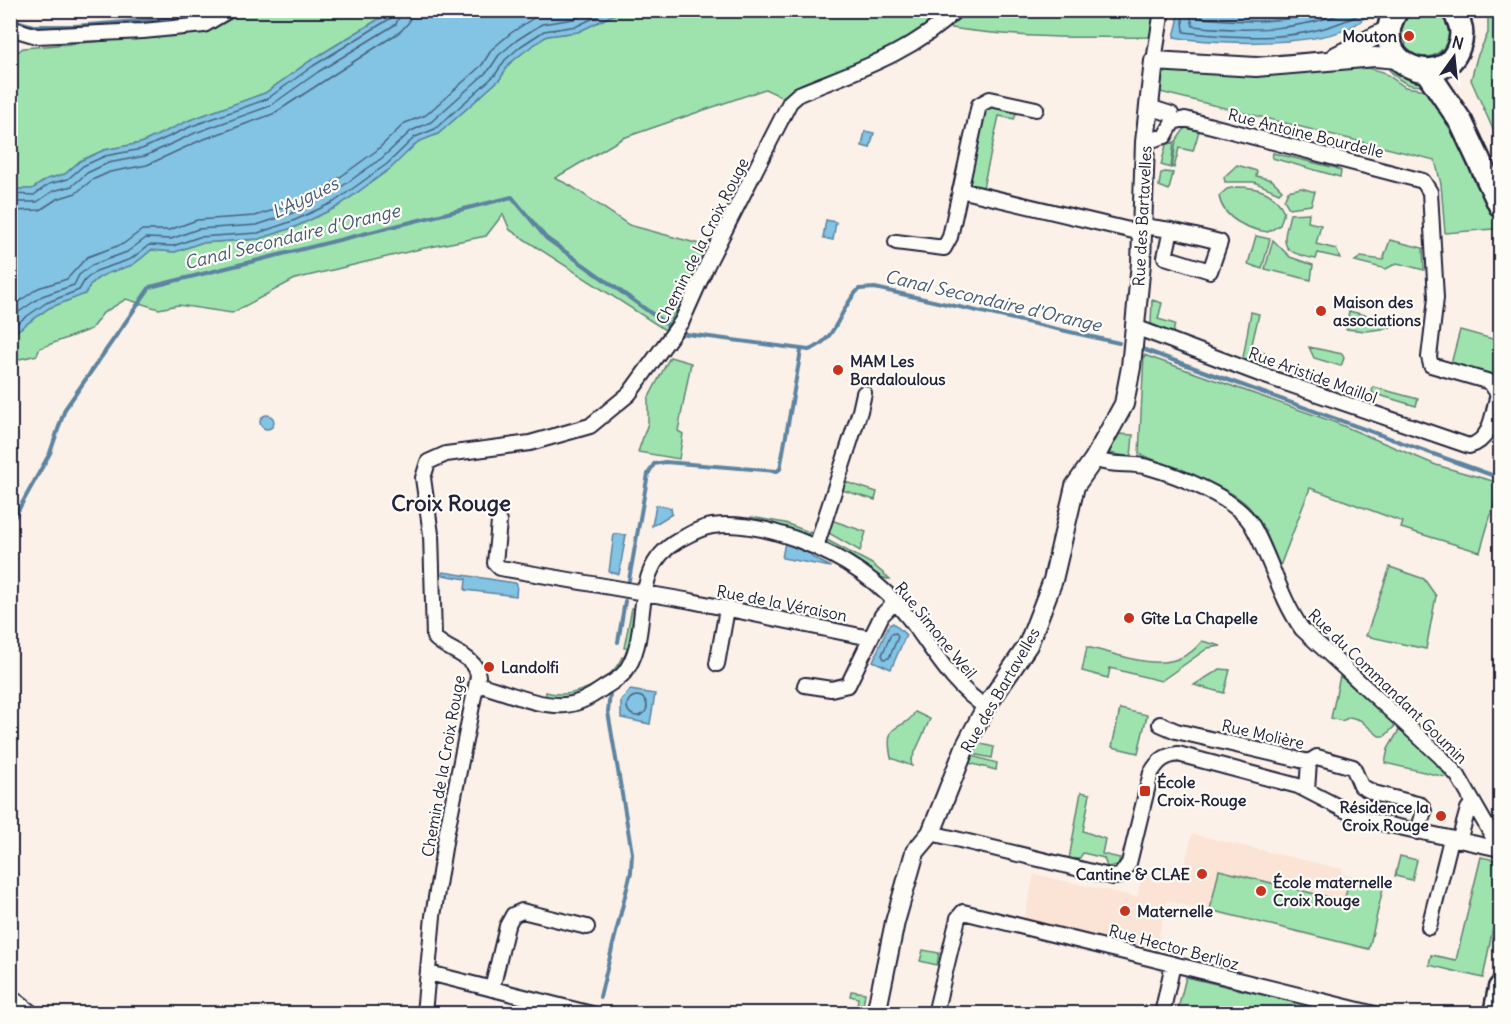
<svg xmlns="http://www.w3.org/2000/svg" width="1511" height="1024" viewBox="0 0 1511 1024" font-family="Delius,sans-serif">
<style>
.built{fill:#fbe4d5}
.green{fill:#9ee3ae;stroke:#608274;stroke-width:1.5}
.water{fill:#83c3e3;stroke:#5c83a0;stroke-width:1.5}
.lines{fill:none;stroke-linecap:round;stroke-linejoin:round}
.shore{stroke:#49627e;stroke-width:1.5}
.stream{stroke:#5c83a0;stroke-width:4}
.minor-casing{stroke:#22223b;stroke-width:18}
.tertiary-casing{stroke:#22223b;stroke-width:22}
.primary-casing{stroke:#22223b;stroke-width:27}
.minor{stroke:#fdfcf7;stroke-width:14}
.tertiary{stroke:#fdfcf7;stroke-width:18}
.primary{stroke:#fdfcf7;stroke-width:22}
.poi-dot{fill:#c8321e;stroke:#fdfcf7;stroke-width:2}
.labels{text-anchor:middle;stroke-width:4.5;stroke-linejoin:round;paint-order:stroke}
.poi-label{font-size:16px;font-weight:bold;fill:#22223b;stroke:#fdfcf7;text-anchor:start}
.street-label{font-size:16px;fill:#22223b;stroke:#fdfcf7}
.water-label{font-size:18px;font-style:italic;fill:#445a76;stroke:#fdfcf7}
.district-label{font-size:22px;font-weight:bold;fill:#22223b;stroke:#fdfcf7}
</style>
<rect width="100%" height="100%" fill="#fcf1e8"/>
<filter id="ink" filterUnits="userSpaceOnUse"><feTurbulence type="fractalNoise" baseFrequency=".0167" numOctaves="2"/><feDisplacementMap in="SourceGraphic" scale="12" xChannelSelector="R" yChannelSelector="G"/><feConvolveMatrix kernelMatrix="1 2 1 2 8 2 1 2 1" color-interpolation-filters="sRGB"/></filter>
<g filter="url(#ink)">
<path class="built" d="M 1192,834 L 1343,869 L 1342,874 L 1385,883 L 1369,951 L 1167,901 L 1157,943 L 1151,950 L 1024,919 L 1034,874 L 1137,897 L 1143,871 L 1181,879 Z"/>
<path class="green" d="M 1434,10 C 1466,27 1441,75 1404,50 L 1406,43 L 1398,33 L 1402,20 L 1418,11 Z
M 245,11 L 392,11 L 310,61 L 265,93 L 190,120 L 141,143 L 104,150 L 80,161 L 65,174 L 47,179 L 32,189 L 11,189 L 11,57 L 23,48 L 208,32 Z
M 621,11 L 948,11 L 897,48 L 782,97 L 765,89 L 623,138 L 555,178 L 571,186 L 629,225 L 714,248 L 665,330 L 510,230 L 503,214 L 486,236 L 420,249 L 295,279 L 232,313 L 178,305 L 159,309 L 126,299 L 103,313 L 91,329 L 40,348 L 37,355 L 11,361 L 11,335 L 49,308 L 85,294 C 95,273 112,273 132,265 C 139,261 145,255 151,250 L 175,252 L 200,243 L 259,239 L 295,227 L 337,207 L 391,168 L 418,141 L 438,134 L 500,79 L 509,64 L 525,51 L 547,36 L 578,32 Z
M 963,11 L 1156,11 L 1150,37 C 1081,38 1012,38 945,27 Z
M 1483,11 L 1500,11 L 1500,145 L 1471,80 L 1477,57 L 1488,33 L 1488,16 Z
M 1385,64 L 1426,84 C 1408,90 1394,77 1385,64 Z
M 1356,65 L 1383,72 L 1405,87 L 1433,91 C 1449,122 1500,204 1500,235 L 1493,229 L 1445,233 L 1441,184 L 1435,160 L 1160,92 L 1160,77 L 1170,69 C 1233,72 1293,75 1356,65 Z
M 988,106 L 1017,111 L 1014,119 L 999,116 L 982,192 L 974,190 L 968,183 L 983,110 Z
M 1185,128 L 1199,131 L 1193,151 L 1179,148 L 1174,168 L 1172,167 L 1176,141 Z
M 1174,142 L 1171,168 L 1161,165 L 1166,145 Z
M 1273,153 L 1336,168 L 1341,171 L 1340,177 L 1272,158 Z
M 1237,165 L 1257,171 L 1256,176 L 1272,180 L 1282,190 L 1279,193 L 1254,182 L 1225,182 L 1224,177 Z
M 1165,172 L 1173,173 L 1169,190 L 1159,186 L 1161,173 Z
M 1237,187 C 1258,187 1275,192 1284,212 L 1280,225 L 1268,232 C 1247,229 1223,219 1219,196 L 1227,189 Z
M 1301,188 L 1315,192 L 1311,205 L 1289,208 L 1284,200 L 1288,191 Z
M 1309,213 L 1308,222 L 1321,225 L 1316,244 L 1336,249 L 1340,258 L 1318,253 L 1316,259 C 1279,251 1282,246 1290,214 Z
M 1256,236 L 1270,239 L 1262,269 L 1248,264 Z
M 1273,240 L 1290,257 L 1313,265 L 1311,280 L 1265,269 Z
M 1390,240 L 1423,248 L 1424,270 L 1397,263 L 1386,269 L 1355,261 L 1361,257 L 1383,260 Z
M 1152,300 L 1162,303 L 1158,319 L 1175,324 L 1173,333 L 1151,324 Z
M 1349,311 L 1393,322 L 1390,328 L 1366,331 L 1346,329 Z
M 1251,312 L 1259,314 L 1251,348 L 1267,354 L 1264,368 L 1243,358 Z
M 1460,330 L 1500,341 L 1500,380 L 1488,373 L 1451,364 Z
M 1309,347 L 1342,354 L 1344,358 L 1341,366 L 1314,358 Z
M 1144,355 L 1334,422 L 1436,465 L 1500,483 L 1480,552 L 1401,528 L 1403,522 L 1310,488 L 1280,566 C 1271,545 1264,522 1247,505 C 1227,485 1167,465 1139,454 Z
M 670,357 L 691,363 L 678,431 L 683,434 L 679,459 L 638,452 L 648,423 L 648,399 Z
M 1373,387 L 1418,399 L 1416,406 L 1372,393 Z
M 1118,434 L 1133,435 L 1131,457 L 1109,453 Z
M 842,481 L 877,492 L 875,500 L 842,490 Z
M 751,517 L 785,523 L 812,533 L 803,535 L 750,522 Z
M 831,520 L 866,532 L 860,551 L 827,532 Z
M 825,539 L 872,564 L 890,579 C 880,580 827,548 825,539 Z
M 1390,567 L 1424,579 L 1436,596 L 1426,649 L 1366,636 Z
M 632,608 L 637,608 L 630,649 L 624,648 Z
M 1202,641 L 1221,646 L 1208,648 L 1161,681 L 1110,668 L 1108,678 L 1082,671 L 1087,647 C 1126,656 1173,679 1202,641 Z
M 622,657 L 627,659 C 611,686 575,702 545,698 L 546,692 C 572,700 611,682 622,657 Z
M 1220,669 L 1230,670 L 1224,693 L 1194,685 Z
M 1340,676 L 1396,725 L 1385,736 L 1379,736 L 1360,720 L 1350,717 L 1342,721 L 1331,718 Z
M 1120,709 L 1147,715 L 1138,753 L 1112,747 Z
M 915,712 L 930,719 L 911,761 L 912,766 L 891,758 C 883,717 903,734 915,712 Z
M 1399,730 L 1431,757 L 1446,775 L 1445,777 L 1385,763 L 1388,749 Z
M 977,743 L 994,747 L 992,758 L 972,754 Z
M 972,756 L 997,763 L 996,770 L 969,763 Z
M 1081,792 L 1090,794 L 1083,831 L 1105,839 L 1102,854 L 1120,858 L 1118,865 L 1107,867 L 1104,858 L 1083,853 L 1079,859 L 1069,859 Z
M 1400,856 L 1417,860 L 1412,880 L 1395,876 Z
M 1481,857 L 1500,861 L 1500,892 L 1483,978 L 1429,965 L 1431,955 L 1456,960 Z
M 1219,870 L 1344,901 L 1350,877 L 1384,884 L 1369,949 L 1210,910 Z
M 923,950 L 939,953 L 937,965 L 920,961 Z
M 1186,977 L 1340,1013 L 1177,1013 Z
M 851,991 L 865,993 L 862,1013 L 856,1013 L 858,998 L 850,996 Z"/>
<path class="water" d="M 392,11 L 621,11 L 578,32 L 547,36 L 525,51 L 509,64 L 500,79 L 438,134 L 418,142 L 391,168 L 337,207 L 295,227 L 259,239 L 200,243 L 175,252 L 151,250 C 145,255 139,261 132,265 C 113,273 95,272 85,294 L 49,308 L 11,335 L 11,189 L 32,189 L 47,179 L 65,174 L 80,161 L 104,150 L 141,143 L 190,120 L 265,93 L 310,61 Z
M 1176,11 L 1369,11 C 1349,51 1213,44 1174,37 L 1178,21 Z
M 865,131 L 874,133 L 870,148 L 862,146 Z
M 826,220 L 836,222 L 833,240 L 823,238 Z
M260 422a7 7 0 1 1 14 0a7 7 0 1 1-14 0Z
M 656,505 L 671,508 L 672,514 L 652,526 Z
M 614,534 L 626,535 L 619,574 L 609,572 Z
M 785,542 L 813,553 L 812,557 L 831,567 L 782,558 Z
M 443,572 L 515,583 L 517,584 L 516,596 L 465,590 L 466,579 L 442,575 Z
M 893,623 L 906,635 L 891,669 L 873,661 L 889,625 Z
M 630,690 L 655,694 L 650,724 L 621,718 L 621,700 Z"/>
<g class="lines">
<path class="shore" d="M 1182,10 L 1184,32 C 1237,38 1292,42 1342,22 C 1350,19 1358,17 1362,10
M 1189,10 L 1193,26 C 1247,32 1300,31 1351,10
M 1198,10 L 1202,18 C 1242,22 1287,24 1326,10
M 10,194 L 34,195 L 49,184 L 68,179 L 83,166 L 105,156 L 142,149 L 192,126 L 267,99 L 313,66 L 391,18 L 394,10
M 10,202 L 37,202 L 53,191 L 72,186 L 87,173 L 108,163 L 145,156 L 195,133 L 270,106 L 318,72 L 396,24 L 402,10
M 10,211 L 40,210 L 57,199 L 76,193 L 92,180 L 110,172 L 147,165 L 199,141 L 273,114 L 401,31 L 409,22 L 411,10
M 10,308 L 38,288 L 67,279 L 87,257 L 123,244 L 142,230 L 169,230 L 197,220 L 255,216 L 287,206 L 325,188 L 376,151 L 405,123 L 426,115 L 482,65 L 492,49 L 511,33 L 538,15 L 567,10
M 10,318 L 42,296 L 74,285 L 79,275 L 92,265 L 127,252 L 146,238 L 171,239 L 198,229 L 257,225 L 290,214 L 330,195 L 382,158 L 411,131 L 431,122 L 489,70 L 499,55 L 517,40 L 542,24 L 574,19 L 594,10
M 10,328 L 46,303 L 79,290 L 85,280 L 96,271 L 131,259 L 149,245 L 173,246 L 199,237 L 258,233 L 293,221 L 334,202 L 387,164 L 415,137 L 435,129 L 495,75 L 505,60 L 521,46 L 544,31 L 577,26 L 610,10
M 896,633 L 898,637 L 889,658 L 884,659 L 882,655 L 891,634 Z
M627 706a10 10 0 1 1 20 0a10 10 0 1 1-20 0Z"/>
<path class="stream" d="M 10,19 L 33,26 L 75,26 L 187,17 L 208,10
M 679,333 L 809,350 C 837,341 839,308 859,289 L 875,288 L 1119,343
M 1142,349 L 1500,478
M 10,525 L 50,453 L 65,409 L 150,287 L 512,197 L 546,238 L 669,326
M 629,580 L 648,474 L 654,464 L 665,462 L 777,471 L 780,469 L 801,351
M 618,642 L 625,601
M 600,997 L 631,872 L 632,853 L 608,712 L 610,693"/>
<defs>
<path id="minor" d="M 10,28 L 37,36 L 143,31 L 204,25 L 229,10
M 1154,61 L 1162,10
M 1145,142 L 1165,136 L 1173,122 L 1171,114 L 1149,107
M 960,190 L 1142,233
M 1143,226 L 1171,230 L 1165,257 L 1210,271 L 1220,242 L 1171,230
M 896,242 L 944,248 L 950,237 L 979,105 L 990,99 L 1036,109
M 1135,327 L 1262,375 L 1469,446 C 1492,440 1492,415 1498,394 L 1490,382 L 1431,365 L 1429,357 L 1436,298 L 1430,192 L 1423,181 L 1185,119 L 1173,122
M 1094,459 C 1111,467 1130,462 1148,467 C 1177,475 1239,499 1253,527 C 1272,561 1280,598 1302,629 L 1440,756 L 1458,776 L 1500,849
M 499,522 L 495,563 L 500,568 L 691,601 L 870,638
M 816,547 L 860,411 L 864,393
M 717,664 L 727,609
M 477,684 C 504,691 537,707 565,705 C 578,704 591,697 602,689 C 609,684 618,680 624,673 C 655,634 625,570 679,540 C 690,534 699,528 712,526 C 739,522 771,530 796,539 C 845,558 881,581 912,622 C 935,653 953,686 986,707
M 805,685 L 831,689 L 848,685 L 882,615 L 895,602
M 1160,724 L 1176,731 L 1309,762 L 1317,757 L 1353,767 L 1361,786 L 1374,793 L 1421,805 L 1424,811 L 1418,832
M 1307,790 L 1309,762
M 931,833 L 1113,877 L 1120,876 L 1129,863 L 1151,773 C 1158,761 1164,756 1178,754 L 1298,786 L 1362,819 L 1500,849
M 1459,841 L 1468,809 L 1473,802
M 1429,927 L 1451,839
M 429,973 L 592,1014
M 492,989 L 507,926 L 513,915 L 522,911 L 587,927
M 10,996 L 33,1014
M 424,1014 L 433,916 L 446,836 L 478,676 C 476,655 446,651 434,637 L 431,534 L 423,478 L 428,462 L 446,454 L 530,443 L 590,426 L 629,394 L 682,321 L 707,265 L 790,102 L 799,94 C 855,71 911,54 956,10
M 935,1014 L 958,918 L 963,912 L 1375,1014
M 1162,1014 L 1173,964"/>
<path id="tertiary" d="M 1336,56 L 1388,30
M 876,1014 L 895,922 L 915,852 L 931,833 L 966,745 L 986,707 L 1028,645 L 1053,580 L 1075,486 L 1094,459 L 1124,404 L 1131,367 L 1141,263 L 1145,142 L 1154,61 L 1256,67 L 1375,57 L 1398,59"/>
<path id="primary" d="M 1397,10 C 1363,61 1443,96 1459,46 C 1464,33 1461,22 1453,10
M 1426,70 L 1461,122 L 1500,205
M 1495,1014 L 1500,988"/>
</defs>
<use href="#minor" class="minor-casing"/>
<use href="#tertiary" class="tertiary-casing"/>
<use href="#primary" class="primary-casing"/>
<use href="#minor" class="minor"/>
<use href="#tertiary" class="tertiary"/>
<use href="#primary" class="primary"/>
</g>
</g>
<g class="poi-dot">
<circle cx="1409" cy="36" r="6"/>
<circle cx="1321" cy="311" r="6"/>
<circle cx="838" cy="370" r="6"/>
<circle cx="1129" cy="618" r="6"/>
<circle cx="489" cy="667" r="6"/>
<rect x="1139" y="785" width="12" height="12" rx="3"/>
<circle cx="1441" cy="816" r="6"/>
<circle cx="1202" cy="874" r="6"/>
<circle cx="1261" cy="891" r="6"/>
<circle cx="1125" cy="911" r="6"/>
</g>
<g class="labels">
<g class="poi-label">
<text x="1397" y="42" text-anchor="end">Mouton</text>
<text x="1333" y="308">Maison des<tspan x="1333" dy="18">associations</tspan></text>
<text x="850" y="367">MAM Les<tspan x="850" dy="18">Bardaloulous</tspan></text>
<text x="1141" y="624">Gîte La Chapelle</text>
<text x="501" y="673">Landolfi</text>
<text x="1157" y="788">École<tspan x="1157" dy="18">Croix-Rouge</tspan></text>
<text x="1429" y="813" text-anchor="end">Résidence la<tspan x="1429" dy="18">Croix Rouge</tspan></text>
<text x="1190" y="880" text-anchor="end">Cantine &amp; CLAE</text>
<text x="1273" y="888">École maternelle<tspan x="1273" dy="18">Croix Rouge</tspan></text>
<text x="1137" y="917">Maternelle</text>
</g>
<g class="street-label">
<text transform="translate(1306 133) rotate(14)" y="6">Rue Antoine Bourdelle</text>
<text transform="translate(1142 216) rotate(-87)" y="6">Rue des Bartavelles</text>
<text transform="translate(702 241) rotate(-63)" y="6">Chemin de la Croix Rouge</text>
<text transform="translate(1313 375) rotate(20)" y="6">Rue Aristide Maillol</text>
<text transform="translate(782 603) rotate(11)" y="6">Rue de la Véraison</text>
<text transform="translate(936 630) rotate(51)" y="6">Rue Simone Weil</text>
<text transform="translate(1388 686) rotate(44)" y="6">Rue du Commandant Goumin</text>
<text transform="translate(1000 690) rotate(-60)" y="6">Rue des Bartavelles</text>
<text transform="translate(1263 734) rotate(13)" y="6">Rue Molière</text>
<text transform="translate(443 766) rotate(-80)" y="6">Chemin de la Croix Rouge</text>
<text transform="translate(1174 947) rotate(15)" y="6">Rue Hector Berlioz</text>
</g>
<g class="water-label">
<text transform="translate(305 198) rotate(-26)" y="6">L'Aygues</text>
<text transform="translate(292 237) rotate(-14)" y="6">Canal Secondaire d'Orange</text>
<text transform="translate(993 301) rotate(13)" y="6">Canal Secondaire d'Orange</text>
</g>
<g class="district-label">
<text x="451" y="511">Croix Rouge</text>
</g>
</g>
<rect width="1511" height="1024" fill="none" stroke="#fdfcf7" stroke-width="36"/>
<rect x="18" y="18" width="1475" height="988" fill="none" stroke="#22223b" stroke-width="2" filter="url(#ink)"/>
<g transform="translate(1454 57) rotate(15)" stroke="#fdfcf7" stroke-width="4.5" paint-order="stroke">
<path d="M0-4.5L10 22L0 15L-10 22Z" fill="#22223b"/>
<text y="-9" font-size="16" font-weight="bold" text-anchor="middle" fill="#22223b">N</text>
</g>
</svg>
